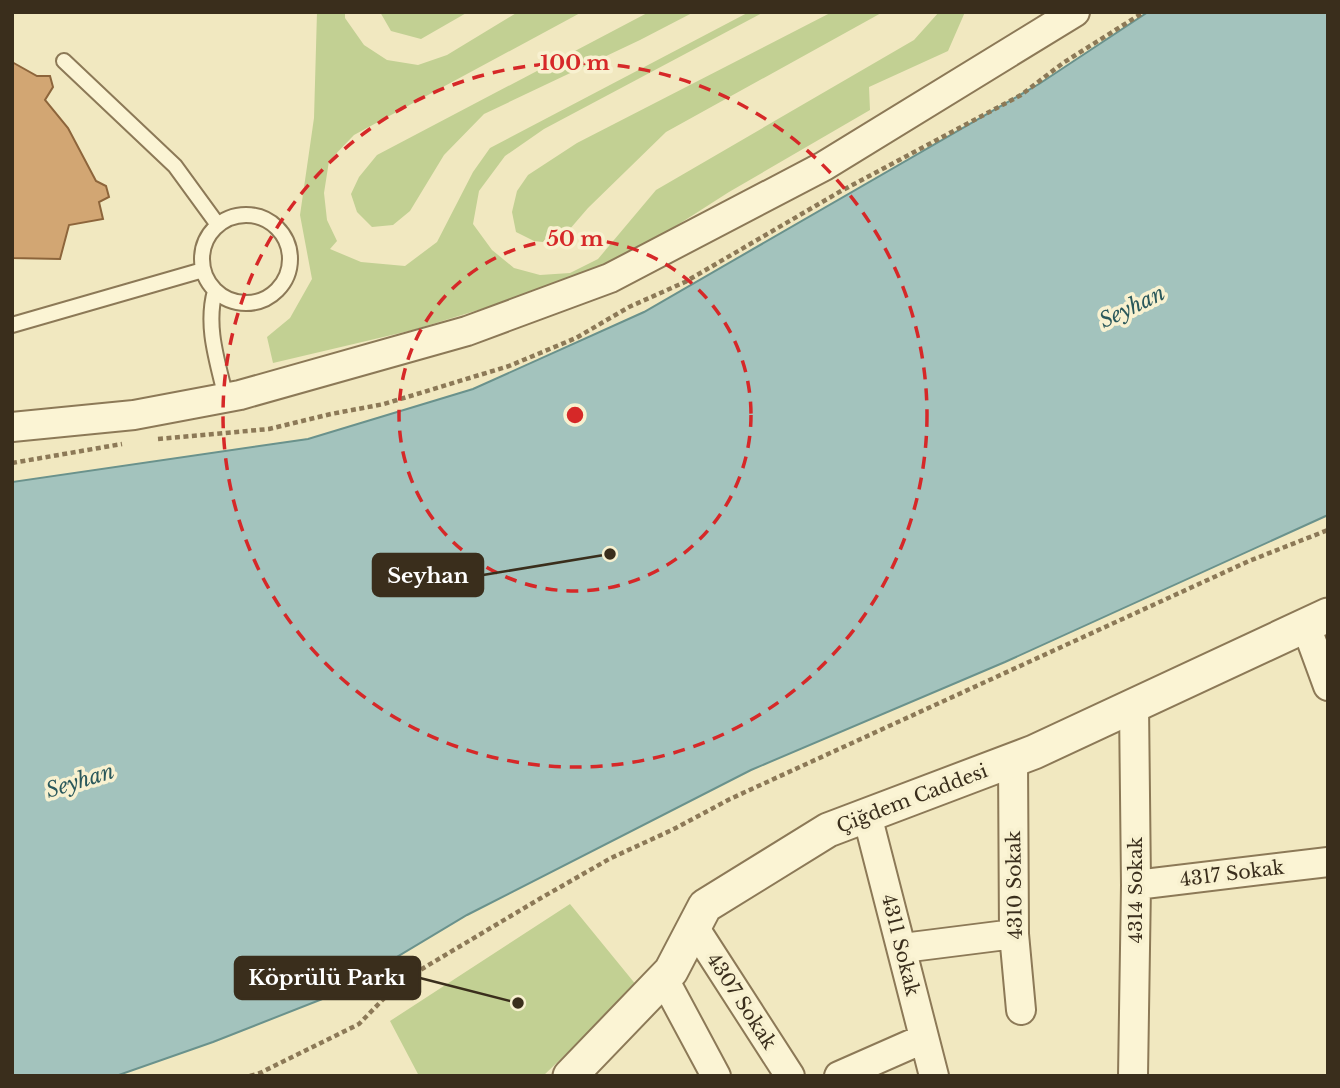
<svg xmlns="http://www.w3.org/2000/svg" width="1340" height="1088" viewBox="0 0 1340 1088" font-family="'Libre Baskerville',serif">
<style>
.green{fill:#c2d093}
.water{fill:#a3c3bd;stroke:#6a928c;stroke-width:2}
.building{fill:#d2a673;stroke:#8d653b;stroke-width:2}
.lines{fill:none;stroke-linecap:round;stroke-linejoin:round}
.service-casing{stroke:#8c7957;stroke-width:18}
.minor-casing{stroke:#8c7957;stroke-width:32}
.tertiary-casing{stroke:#8c7957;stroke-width:37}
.path{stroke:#8c7957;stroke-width:4.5;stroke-dasharray:5 3.5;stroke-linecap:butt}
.service{stroke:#fbf4d4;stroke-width:14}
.minor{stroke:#fbf4d4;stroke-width:28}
.tertiary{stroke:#fbf4d4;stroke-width:33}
.ring{fill:none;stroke:#d62828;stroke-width:3.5;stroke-dasharray:12 9}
.labels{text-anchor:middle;stroke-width:7;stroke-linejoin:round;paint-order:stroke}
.street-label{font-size:19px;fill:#3a2e1c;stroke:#f8f1d0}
.water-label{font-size:21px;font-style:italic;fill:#2a585b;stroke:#f8f1d0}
.centre{fill:#d62828;stroke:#f8f1d0;stroke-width:3.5}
.ring-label{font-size:21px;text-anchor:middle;font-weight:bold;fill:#d62828;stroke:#f8f1d0;stroke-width:7;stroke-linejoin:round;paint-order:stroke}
.leader{fill:none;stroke:#3a2e1c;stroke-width:2.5}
.callout-dot{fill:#3a2e1c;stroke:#f8f1d0;stroke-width:2.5}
.callout{fill:#3a2e1c;stroke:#3a2e1c;stroke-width:2.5}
.callout-label{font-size:21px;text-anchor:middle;font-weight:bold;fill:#fff}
</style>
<rect width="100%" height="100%" fill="#f1e8c0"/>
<path class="green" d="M 317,12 L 345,12 L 345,18 L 364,45 L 387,60 L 418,65 L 447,55 L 518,12 L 582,12 L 354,135 L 329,161 L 324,193 L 327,220 L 337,241 L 330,249 L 361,262 L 405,266 L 437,242 L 473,172 L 490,148 L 749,12 L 764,12 L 544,129 L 505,156 L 479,191 L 473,224 L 492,250 L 514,268 L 540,275 L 570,273 L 598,259 L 656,190 L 914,40 L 939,12 L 965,12 L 948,51 L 869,87 L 870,110 L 729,192 L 640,249 L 557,286 L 413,330 L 273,363 L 267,337 L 290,318 L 312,279 L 300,215 L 314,118 Z
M 380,12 L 468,12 L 421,39 L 391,31 Z
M 649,12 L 694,12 L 640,40 L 484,114 L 444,155 L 410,211 L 393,225 L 372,227 L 357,212 L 351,194 L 359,177 L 377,155 Z
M 832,12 L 883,12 L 666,132 L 588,208 L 563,237 L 551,243 L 534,241 L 516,232 L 512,212 L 517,191 L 528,175 L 577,143 Z
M 570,904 L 637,986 L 543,1076 L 419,1076 L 390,1021 Z"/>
<path class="water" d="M 1148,12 L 1328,12 L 1328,515 L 1005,662 L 751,770 L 467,915 L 335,994 L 213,1042 L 116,1076 L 12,1076 L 12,482 L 308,439 L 473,389 L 644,312 L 1039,84 Z"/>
<path class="building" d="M 12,62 L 37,76 L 50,76 L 53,87 L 45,100 L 68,128 L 96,181 L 106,186 L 109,197 L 99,202 L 103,219 L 69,225 L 60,259 L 12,258 Z"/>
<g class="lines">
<defs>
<path id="service" d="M 64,61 L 175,166 L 218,225
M202 259a44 44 0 1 1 88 0a44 44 0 1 1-88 0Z
M 215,291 C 205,327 218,363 226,398
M 12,325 L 203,270"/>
<path id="minor" d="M 12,427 L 134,415 L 240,395 L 467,331 L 610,278 L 824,166 L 1075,12
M 1306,626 L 1328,686
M 1013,760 L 1014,934 L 1021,1010
M 867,815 L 934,1076
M 1136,885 L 1328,862
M 694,927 L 790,1076
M 903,948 L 1014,934
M 664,979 L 716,1076
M 839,1076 L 923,1039
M 1133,1076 L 1136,885 L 1134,705"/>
<path id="tertiary" d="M 570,1076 L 671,971 L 705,906 L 828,830 L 1034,752 L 1328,615"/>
</defs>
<use href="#service" class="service-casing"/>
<use href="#minor" class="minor-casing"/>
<use href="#tertiary" class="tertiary-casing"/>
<path class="path" d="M 158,439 L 269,429 L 331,414 L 384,404 L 509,366 L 576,338 L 629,307 L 685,282 L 841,191 L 1021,95 L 1063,63 L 1144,12
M 12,463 L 122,444
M 250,1076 L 260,1073 L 359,1024 L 400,982 L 541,898 L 611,858 L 672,830 L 730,799 L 1249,561 L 1328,530"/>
<use href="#service" class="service"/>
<use href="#minor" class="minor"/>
<use href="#tertiary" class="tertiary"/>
</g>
<g class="ring">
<circle cx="575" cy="415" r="176"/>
<circle cx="575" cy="415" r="352"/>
</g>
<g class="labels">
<g class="street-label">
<text transform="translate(912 798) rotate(-21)" y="7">Çiğdem Caddesi</text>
<text transform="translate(1232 873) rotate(-7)" y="7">4317 Sokak</text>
<text transform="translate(1014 885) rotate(-91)" y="7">4310 Sokak</text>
<text transform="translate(1135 890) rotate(-90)" y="7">4314 Sokak</text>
<text transform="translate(901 945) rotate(76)" y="7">4311 Sokak</text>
<text transform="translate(742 1001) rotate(57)" y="7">4307 Sokak</text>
</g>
<g class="water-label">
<text transform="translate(1132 307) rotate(-26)" y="7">Seyhan</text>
<text transform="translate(80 781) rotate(-17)" y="7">Seyhan</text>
</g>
</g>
<circle cx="575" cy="415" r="10" class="centre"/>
<g class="ring-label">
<text x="575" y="70">100 m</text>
<text x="575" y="246">50 m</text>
</g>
<path class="leader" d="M610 554L483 575M518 1003L420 978"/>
<g class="callout-dot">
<circle cx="610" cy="554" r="7"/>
<circle cx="518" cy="1003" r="7"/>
</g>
<g class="callout">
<rect x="373" y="554" width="110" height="42" rx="7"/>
<rect x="235" y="957" width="185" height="42" rx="7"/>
</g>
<g class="callout-label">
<text x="428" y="583">Seyhan</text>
<text x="327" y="985">Köprülü Parkı</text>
</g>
<rect width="1340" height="1088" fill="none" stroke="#3a2e1c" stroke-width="28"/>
</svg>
